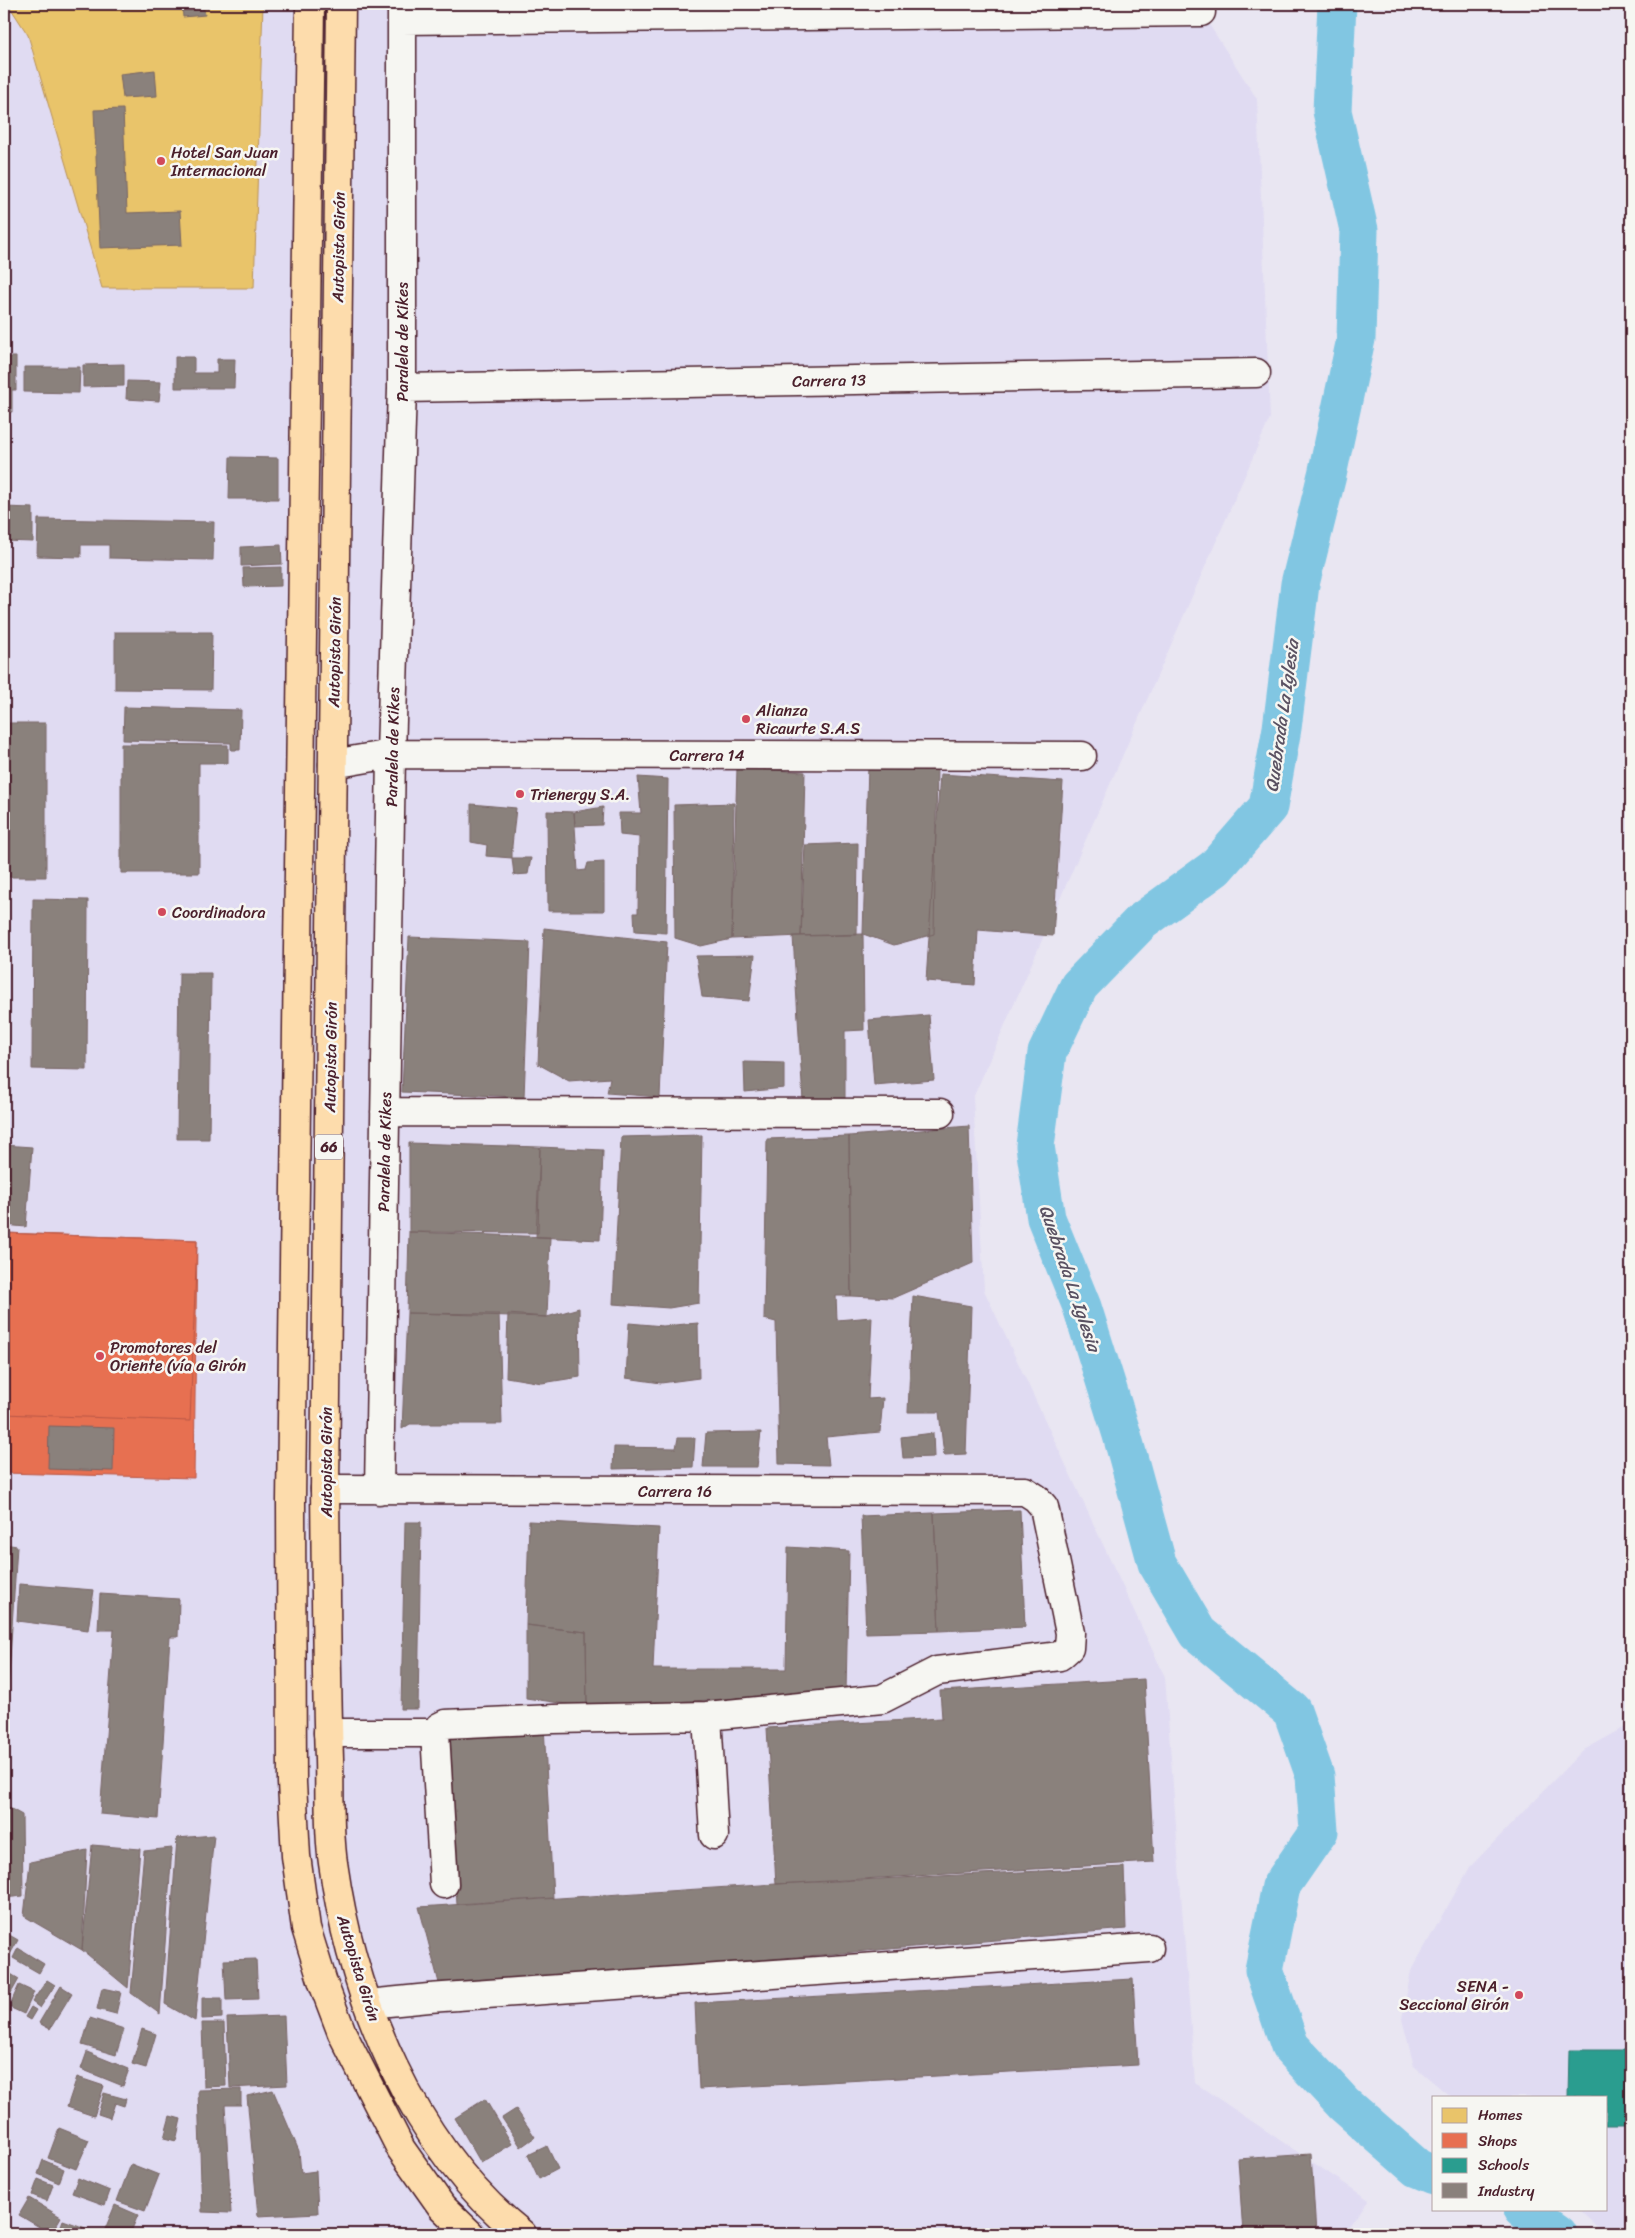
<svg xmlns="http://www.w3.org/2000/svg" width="1635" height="2238" viewBox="0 0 1635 2238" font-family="Sriracha,sans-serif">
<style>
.built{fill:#e0dbf2}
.homes{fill:#e9c46a;stroke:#b99257}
.shops{fill:#e76f51;stroke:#b85746}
.schools{fill:#2a9d8f;stroke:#347771}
.industry{fill:#8a817c;stroke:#776464}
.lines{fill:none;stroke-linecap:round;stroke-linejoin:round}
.river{stroke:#81c6e2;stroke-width:39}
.minor-casing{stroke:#4a1f2b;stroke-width:31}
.highway-casing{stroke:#4a1f2b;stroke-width:31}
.minor{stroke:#f6f6f2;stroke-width:28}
.highway{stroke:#fddcac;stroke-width:28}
.poi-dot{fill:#d1495b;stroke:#f6f6f2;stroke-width:2}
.labels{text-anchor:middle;stroke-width:5;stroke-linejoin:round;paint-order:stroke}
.shield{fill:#f6f6f2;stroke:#7e6067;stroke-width:1}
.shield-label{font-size:15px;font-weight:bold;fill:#4a1f2b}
.poi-label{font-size:16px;fill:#4a1f2b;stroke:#f6f6f2;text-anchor:start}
.street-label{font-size:16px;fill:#4a1f2b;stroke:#f6f6f2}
.water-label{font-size:18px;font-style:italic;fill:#5a5162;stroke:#f6f6f2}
</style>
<rect width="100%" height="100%" fill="#e9e6f2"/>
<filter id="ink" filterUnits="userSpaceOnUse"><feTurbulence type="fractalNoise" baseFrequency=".02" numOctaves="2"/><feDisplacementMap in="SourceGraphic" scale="10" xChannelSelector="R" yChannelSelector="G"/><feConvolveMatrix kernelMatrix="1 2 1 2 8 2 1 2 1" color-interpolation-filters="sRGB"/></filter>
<g filter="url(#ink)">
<path class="built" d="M 4,4 L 1196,4 L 1257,99 L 1270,418 L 973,1098 L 984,1290 L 1165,1677 L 1195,2083 L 1369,2200 L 1343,2234 L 4,2234 Z
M 1631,1724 L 1631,2234 L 1606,2234 L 1579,2209 L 1606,2209 L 1606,2097 L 1451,2097 L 1414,2066 L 1402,2019 L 1411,1971 L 1470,1867 L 1582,1751 Z"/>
<path class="homes" d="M 8,4 L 263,4 L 254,288 L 102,288 L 28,35 Z"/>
<path class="shops" d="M 4,1233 L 197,1240 L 190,1421 L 4,1414 Z
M 4,1233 L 197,1240 L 194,1478 L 4,1473 Z"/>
<path class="schools" d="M 1569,2050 L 1631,2050 L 1631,2124 L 1606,2124 L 1606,2097 L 1568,2097 Z"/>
<path class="industry" d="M 182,4 L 203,4 L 205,15 L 183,17 Z
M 155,70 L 157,96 L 123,98 L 120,74 Z
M 123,109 L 127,213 L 180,211 L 182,245 L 100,248 L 94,110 Z
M 4,357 L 16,357 L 16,390 L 12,390 L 12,412 L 4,412 Z
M 175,357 L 194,357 L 194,373 L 217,373 L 217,359 L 235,359 L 234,388 L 175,388 Z
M 124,364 L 124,386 L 83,387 L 83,365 Z
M 24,367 L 80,367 L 79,393 L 24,392 Z
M 127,381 L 161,382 L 159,401 L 126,399 Z
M 230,457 L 278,458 L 278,499 L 229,499 Z
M 4,507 L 33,508 L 33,542 L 4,541 Z
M 38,519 L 214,522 L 213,560 L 109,558 L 109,545 L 81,545 L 81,557 L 37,556 Z
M 281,545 L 282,564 L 241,566 L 241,547 Z
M 281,567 L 281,586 L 244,587 L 243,568 Z
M 115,632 L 212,632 L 211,690 L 115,689 Z
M 124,707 L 241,710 L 240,750 L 231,750 L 231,743 L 123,740 Z
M 4,723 L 46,723 L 46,877 L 4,877 Z
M 121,744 L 228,745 L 228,763 L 199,763 L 199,873 L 121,873 Z
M 868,766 L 937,766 L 934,934 L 894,945 L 863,934 Z
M 737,768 L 805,772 L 801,936 L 732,939 Z
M 940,774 L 1063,782 L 1053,936 L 978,930 L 975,985 L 926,981 Z
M 638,777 L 668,779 L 666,933 L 635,931 L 634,913 L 638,913 L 639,837 L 620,835 L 619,813 L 641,813 Z
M 734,803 L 732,939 L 701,946 L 675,938 L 674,805 Z
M 471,804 L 516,808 L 512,846 L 512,858 L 486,856 L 487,845 L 471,842 Z
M 603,807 L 602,825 L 575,826 L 574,812 Z
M 547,811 L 574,812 L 578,871 L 586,870 L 588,863 L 604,862 L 604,911 L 548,911 Z
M 858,843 L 857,935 L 801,936 L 805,845 Z
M 512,858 L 531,858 L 528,874 L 514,875 Z
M 33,899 L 88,900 L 87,1070 L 32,1069 Z
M 544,928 L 667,942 L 660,1097 L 607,1093 L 610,1078 L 569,1081 L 538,1064 Z
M 863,934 L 864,1030 L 845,1031 L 845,1098 L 803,1101 L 793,936 Z
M 409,937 L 530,942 L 524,1097 L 402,1092 Z
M 755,955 L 749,1001 L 702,997 L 696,956 Z
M 179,973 L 211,973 L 209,1139 L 177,1139 Z
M 929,1015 L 934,1080 L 874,1085 L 869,1020 Z
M 744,1062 L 784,1063 L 784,1088 L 745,1092 Z
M 969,1126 L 973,1263 L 893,1298 L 851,1296 L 849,1136 Z
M 702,1135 L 699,1303 L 669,1308 L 613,1304 L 621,1137 Z
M 849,1136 L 851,1296 L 836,1296 L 837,1320 L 872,1317 L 868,1399 L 883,1398 L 880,1432 L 826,1437 L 829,1465 L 779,1464 L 776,1322 L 764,1319 L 767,1139 Z
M 409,1143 L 540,1147 L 538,1233 L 409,1232 Z
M 4,1145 L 32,1147 L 26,1227 L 4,1225 Z
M 540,1147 L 603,1150 L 600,1240 L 536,1237 Z
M 409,1232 L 550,1237 L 547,1317 L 407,1313 Z
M 913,1296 L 971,1306 L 966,1454 L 944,1455 L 939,1412 L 908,1412 Z
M 579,1308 L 580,1377 L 542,1383 L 506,1377 L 508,1314 L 547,1317 Z
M 407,1313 L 499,1314 L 502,1424 L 410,1424 L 402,1429 Z
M 629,1323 L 663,1326 L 698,1323 L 699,1378 L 661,1383 L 626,1378 Z
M 49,1426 L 114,1428 L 113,1471 L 48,1469 Z
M 761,1432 L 757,1467 L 703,1467 L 706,1433 Z
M 933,1433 L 934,1457 L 903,1458 L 901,1437 Z
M 678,1438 L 695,1438 L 693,1467 L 613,1469 L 614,1447 L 676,1448 Z
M 1020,1510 L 1025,1627 L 939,1631 L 934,1513 Z
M 934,1513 L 939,1631 L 866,1633 L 861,1516 Z
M 529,1521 L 659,1528 L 653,1669 L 786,1669 L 788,1547 L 849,1551 L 846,1692 L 587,1707 L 586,1632 L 526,1625 Z
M 405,1522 L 421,1522 L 418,1709 L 401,1709 Z
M 4,1544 L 17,1546 L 4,1755 Z
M 19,1584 L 94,1590 L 88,1630 L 17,1621 Z
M 100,1594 L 179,1599 L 178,1637 L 170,1637 L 158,1819 L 100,1814 L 114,1630 L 98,1630 Z
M 526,1625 L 586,1632 L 587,1707 L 526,1698 Z
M 1144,1679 L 1154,1862 L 776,1884 L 767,1728 L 942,1718 L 940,1691 Z
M 544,1725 L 553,1898 L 457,1904 L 447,1733 Z
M 4,1805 L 22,1815 L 23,1896 L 4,1898 Z
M 214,1835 L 195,2021 L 165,2004 L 177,1838 Z
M 92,1845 L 140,1849 L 128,1988 L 82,1950 Z
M 172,1848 L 160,2014 L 131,1993 L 144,1851 Z
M 87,1850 L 82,1950 L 24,1916 L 30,1862 Z
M 1124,1867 L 1126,1929 L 700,1965 L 439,1983 L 419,1907 L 776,1884 Z
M 4,1932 L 18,1940 L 8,1958 L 4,1956 Z
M 18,1948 L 44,1964 L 39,1973 L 13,1958 Z
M 256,1959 L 258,1999 L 226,2000 L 224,1960 Z
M 9,1973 L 19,1979 L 6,2002 L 4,2001 L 4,1982 Z
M 1133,1979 L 1138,2065 L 699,2089 L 695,2003 Z
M 47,1980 L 55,1985 L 40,2008 L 32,2002 Z
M 19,1985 L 34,1992 L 24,2014 L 9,2007 Z
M 61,1986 L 72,1993 L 50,2029 L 39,2023 Z
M 102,1988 L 121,1992 L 116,2014 L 97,2009 Z
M 202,1998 L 222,1998 L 222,2018 L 202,2019 Z
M 31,2007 L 36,2010 L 30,2020 L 25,2017 Z
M 284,2016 L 287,2085 L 230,2088 L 227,2018 Z
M 90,2018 L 124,2029 L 116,2055 L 82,2045 Z
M 202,2023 L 224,2023 L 226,2086 L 204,2087 Z
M 142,2029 L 156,2034 L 146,2068 L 132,2064 Z
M 87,2052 L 129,2069 L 123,2086 L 81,2069 Z
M 77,2077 L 104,2086 L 94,2116 L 67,2107 Z
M 241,2089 L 241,2105 L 225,2105 L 231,2213 L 202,2212 L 198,2090 Z
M 273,2090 L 299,2151 L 301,2173 L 316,2171 L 318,2213 L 258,2216 L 247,2096 Z
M 104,2093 L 126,2099 L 124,2106 L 115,2103 L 110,2118 L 98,2114 Z
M 485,2099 L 512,2144 L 481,2163 L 455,2118 Z
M 516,2109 L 535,2137 L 521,2147 L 502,2118 Z
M 170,2116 L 181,2119 L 176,2141 L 164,2138 Z
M 59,2128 L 89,2140 L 76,2169 L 48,2158 Z
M 547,2146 L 558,2169 L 539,2179 L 528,2155 Z
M 1311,2154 L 1316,2234 L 1243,2234 L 1238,2159 Z
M 43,2160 L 64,2169 L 59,2183 L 38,2174 Z
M 131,2164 L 159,2175 L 145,2211 L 117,2201 Z
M 78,2178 L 110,2191 L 105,2205 L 72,2193 Z
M 38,2179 L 53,2185 L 47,2201 L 32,2195 Z
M 29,2198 L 61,2217 L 51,2234 L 19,2215 Z
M 115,2205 L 138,2215 L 130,2234 L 103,2234 Z
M 63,2220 L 91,2230 L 89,2234 L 58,2234 Z"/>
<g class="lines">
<path class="river" d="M 1337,4 L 1332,111 L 1359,230 L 1356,339 L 1327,475 L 1300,584 L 1282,728 L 1268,807 L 1215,868 L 1141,922 L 1079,986 L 1047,1053 L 1035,1146 L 1046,1218 L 1082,1307 L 1122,1435 L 1157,1563 L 1198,1633 L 1292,1711 L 1315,1776 L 1319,1831 L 1281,1886 L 1264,1970 L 1290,2046 L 1344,2104 L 1417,2168 L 1434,2175
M 1523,2209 L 1558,2234"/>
<defs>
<path id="minor" d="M 402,20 L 1201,12
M 402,388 L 1256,373
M 333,764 L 391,754 L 1082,756
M 385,1112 L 940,1113
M 325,1489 L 1025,1491 L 1036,1498 L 1044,1507 L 1070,1633 L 1069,1648 L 1060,1656 L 937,1671 L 882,1699 L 707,1716 L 714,1835
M 379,1490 L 391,754 L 402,388 L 402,4
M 328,1733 L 435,1733
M 444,1884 L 435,1733 L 439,1727 L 445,1724 L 554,1719 L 707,1716
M 368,2004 L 429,1998 L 1149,1948"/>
<path id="highway" d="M 310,4 L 291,1501 L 292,1783 L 296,1856 L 306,1928 L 323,1983 L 342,2033 L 401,2149 L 442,2207 L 470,2234
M 341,4 L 325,1489 C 326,1579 326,1669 329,1759 C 330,1793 328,1829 333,1863 C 352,1998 413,2148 522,2234"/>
</defs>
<use href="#minor" class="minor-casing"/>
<use href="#highway" class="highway-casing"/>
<use href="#minor" class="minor"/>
<use href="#highway" class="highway"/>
</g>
</g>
<g class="poi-dot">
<circle cx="161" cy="161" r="5"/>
<circle cx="746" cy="719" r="5"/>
<circle cx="520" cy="794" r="5"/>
<circle cx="162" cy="912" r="5"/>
<circle cx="100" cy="1356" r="5"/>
<circle cx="1519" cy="1995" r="5"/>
</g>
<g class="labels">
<rect class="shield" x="315" y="1134.5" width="28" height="25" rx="4"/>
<g class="shield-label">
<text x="329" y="1152">66</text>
</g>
<g class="poi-label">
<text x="171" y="158">Hotel San Juan<tspan x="171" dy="18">Internacional</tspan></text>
<text x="756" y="716">Alianza<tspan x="756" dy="18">Ricaurte S.A.S</tspan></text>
<text x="530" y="800">Trienergy S.A.</text>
<text x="172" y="918">Coordinadora</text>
<text x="110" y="1353">Promotores del<tspan x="110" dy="18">Oriente (vía a Girón</tspan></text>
<text x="1509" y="1992" text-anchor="end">SENA -<tspan x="1509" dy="18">Seccional Girón</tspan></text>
</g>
<g class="street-label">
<text transform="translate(338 247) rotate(-89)" y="6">Autopista Girón</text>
<text transform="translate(402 342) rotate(-90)" y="6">Paralela de Kikes</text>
<text transform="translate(829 380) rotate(-1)" y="6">Carrera 13</text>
<text transform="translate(334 652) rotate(-89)" y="6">Autopista Girón</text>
<text transform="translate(392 747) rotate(-89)" y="6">Paralela de Kikes</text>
<text x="707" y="761">Carrera 14</text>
<text transform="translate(330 1057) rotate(-89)" y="6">Autopista Girón</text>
<text transform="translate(384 1152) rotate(-89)" y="6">Paralela de Kikes</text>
<text transform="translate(326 1462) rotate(-90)" y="6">Autopista Girón</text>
<text x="675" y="1497">Carrera 16</text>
<text transform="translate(359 1968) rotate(73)" y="6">Autopista Girón</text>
</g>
<g class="water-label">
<text transform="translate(1282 716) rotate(-82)" y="6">Quebrada La Iglesia</text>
<text transform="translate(1070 1278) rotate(71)" y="6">Quebrada La Iglesia</text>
</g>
</g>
<rect width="1635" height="2238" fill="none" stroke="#f6f6f2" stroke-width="20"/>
<rect x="10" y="10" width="1615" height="2218" fill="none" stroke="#4a1f2b" stroke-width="2" filter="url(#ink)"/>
<rect x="1432" y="2096" width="175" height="115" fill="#f6f6f2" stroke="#b1a0a2"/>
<rect x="1442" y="2108" width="25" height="15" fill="#e9c46a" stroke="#b1a0a2"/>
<text x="1478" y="2120" font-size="15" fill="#4a1f2b">Homes</text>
<rect x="1442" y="2133" width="25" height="15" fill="#e76f51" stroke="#b1a0a2"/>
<text x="1478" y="2146" font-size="15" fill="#4a1f2b">Shops</text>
<rect x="1442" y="2158" width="25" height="15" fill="#2a9d8f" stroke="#b1a0a2"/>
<text x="1478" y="2170" font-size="15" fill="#4a1f2b">Schools</text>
<rect x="1442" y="2183" width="25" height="15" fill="#8a817c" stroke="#b1a0a2"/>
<text x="1478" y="2196" font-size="15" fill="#4a1f2b">Industry</text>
</svg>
